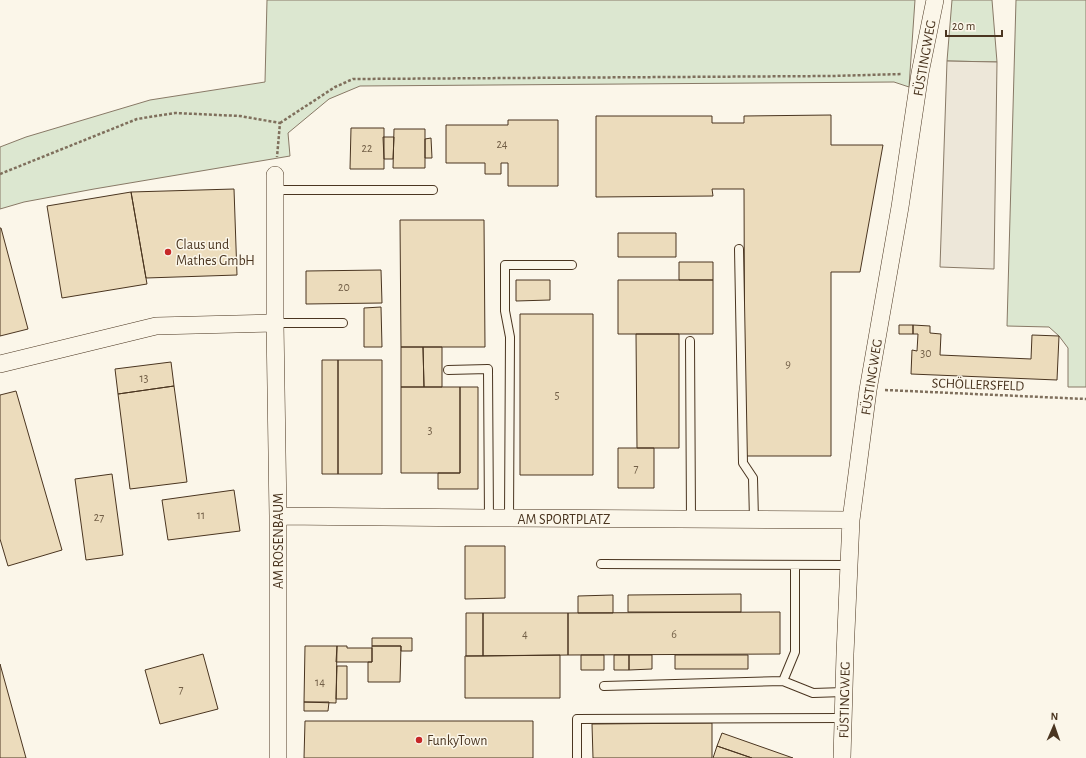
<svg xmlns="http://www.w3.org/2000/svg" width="1086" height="758" viewBox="0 0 1086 758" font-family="'Alegreya Sans',sans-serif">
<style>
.green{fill:#dce7d0;stroke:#887966}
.parking{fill:#ede7d9;stroke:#887966}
.building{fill:#ecdcbc;stroke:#4a3520}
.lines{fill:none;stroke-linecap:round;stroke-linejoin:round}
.service-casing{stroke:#4a3520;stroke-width:10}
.minor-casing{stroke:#4a3520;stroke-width:18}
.path{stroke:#7f6f5c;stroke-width:2.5;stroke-dasharray:3 2;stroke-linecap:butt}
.service{stroke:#fbf6e9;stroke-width:8}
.minor{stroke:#fbf6e9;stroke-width:17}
.poi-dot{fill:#c62828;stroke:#fbf6e9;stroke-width:1.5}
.labels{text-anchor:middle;stroke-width:3;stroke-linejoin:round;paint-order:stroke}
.number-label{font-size:12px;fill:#725f47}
.street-label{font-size:14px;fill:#4a3520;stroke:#fbf6e9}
.poi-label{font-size:14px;fill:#4a3520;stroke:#fbf6e9;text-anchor:start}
</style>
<rect width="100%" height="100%" fill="#fbf6e9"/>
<path class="green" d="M 267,0 L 915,0 L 909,87 L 894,82 L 360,86 L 329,99 L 288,133 L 290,156 L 94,189 L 24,202 L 0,209 L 0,147 L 26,137 L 150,100 L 265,82 Z
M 952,0 L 992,0 L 997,62 L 947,61 Z
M 1016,0 L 1086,0 L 1086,387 L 1068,387 L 1068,348 L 1059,336 L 1049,327 L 1007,326 Z"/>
<path class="parking" d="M 947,61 L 997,62 L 994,269 L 940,267 Z"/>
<path class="building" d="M 831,115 L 831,145 L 883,145 L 860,272 L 831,272 L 831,456 L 745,456 L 744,189 L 712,189 L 713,196 L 596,197 L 596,116 L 712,116 L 712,123 L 744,123 L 744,116 Z
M 508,120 L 558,120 L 558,186 L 508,186 L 508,163 L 501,163 L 501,174 L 485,174 L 485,163 L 446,163 L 446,125 L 508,125 Z
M 351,128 L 384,128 L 384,169 L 350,169 Z
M 394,129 L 425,129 L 425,168 L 393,168 Z
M 383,137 L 394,137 L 393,159 L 384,159 Z
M 431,138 L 432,158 L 425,158 L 425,139 Z
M 234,189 L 237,275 L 146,278 L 131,192 Z
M 131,192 L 147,284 L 62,298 L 47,206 Z
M 400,220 L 484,220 L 485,347 L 401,347 Z
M 0,228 L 1,228 L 28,329 L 0,336 Z
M 618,233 L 676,233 L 676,257 L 618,257 Z
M 679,262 L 713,262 L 713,280 L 679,280 Z
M 381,270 L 382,303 L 306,304 L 306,271 Z
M 516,280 L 550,280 L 550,300 L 516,301 Z
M 618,280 L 713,280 L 713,334 L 618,334 Z
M 381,307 L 382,347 L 364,347 L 364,308 Z
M 520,314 L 593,314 L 593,475 L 520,475 Z
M 899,325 L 913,325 L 913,334 L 899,334 Z
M 913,325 L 930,326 L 930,333 L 941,334 L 940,355 L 1031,359 L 1032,335 L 1059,336 L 1057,380 L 911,374 L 912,350 L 917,351 L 918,334 L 913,334 Z
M 636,334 L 679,334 L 679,448 L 637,448 Z
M 401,347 L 423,347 L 424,387 L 401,387 Z
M 423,347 L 442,347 L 442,387 L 424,387 Z
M 322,360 L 338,360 L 338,474 L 322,474 Z
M 338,360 L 382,360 L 382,474 L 338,474 Z
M 171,362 L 174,386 L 118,394 L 115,369 Z
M 174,386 L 187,482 L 130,489 L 118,394 Z
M 401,387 L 460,387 L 460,473 L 401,473 Z
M 460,387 L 478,387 L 478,489 L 438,489 L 438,473 L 460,473 Z
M 16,391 L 62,550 L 8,566 L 0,539 L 0,395 Z
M 618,448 L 654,448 L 654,488 L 618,488 Z
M 112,474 L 123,555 L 86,560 L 75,479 Z
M 234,490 L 240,531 L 168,540 L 162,500 Z
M 465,546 L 505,546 L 505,598 L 465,599 Z
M 741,594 L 741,612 L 628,612 L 628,595 Z
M 613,595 L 613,613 L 578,613 L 578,596 Z
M 780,612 L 780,654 L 568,655 L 568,613 Z
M 466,613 L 483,613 L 483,656 L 466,656 Z
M 483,613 L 568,613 L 568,655 L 483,656 Z
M 372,638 L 412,638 L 412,651 L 401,651 L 401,646 L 372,646 Z
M 305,646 L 337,646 L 336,703 L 304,702 Z
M 337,646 L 347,646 L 347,648 L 372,648 L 372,662 L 336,662 Z
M 372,646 L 401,646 L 400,682 L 368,682 L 368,662 L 372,662 Z
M 203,654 L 218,709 L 160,724 L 145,670 Z
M 560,655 L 560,698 L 465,698 L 465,656 Z
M 581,655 L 604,655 L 604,670 L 581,670 Z
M 614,655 L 629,655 L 629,670 L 614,670 Z
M 629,655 L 652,655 L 652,669 L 629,670 Z
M 675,655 L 748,655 L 748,669 L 675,669 Z
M 0,664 L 26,758 L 0,758 Z
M 337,666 L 347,666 L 347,699 L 336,699 Z
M 304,702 L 329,702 L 328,711 L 304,711 Z
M 305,721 L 533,721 L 533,758 L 304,758 Z
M 712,723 L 712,758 L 593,758 L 592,724 Z
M 722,733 L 793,758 L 752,758 L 717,746 Z
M 717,746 L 752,758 L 713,758 Z"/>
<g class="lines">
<defs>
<path id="service" d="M 275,190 L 433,190
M 739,249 L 743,463 L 753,478 L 754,520
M 275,323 L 343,323
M 690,341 L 691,519
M 448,370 L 488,369 L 489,518
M 509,518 L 510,337 L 505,311 L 505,265 L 572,265
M 601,564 L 849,565
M 783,681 L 795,652 L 795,565
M 604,686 L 783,681 L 813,693 L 844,692
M 577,758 L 577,719 L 843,718"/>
<path id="minor" d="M 275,175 L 275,323 L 278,516 L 278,758
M 0,364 L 156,326 L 275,323
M 278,516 L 489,518 L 851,520
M 842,758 L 845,654 L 851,520 L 868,390 L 900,207 L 920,73 L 935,0"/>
</defs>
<use href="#service" class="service-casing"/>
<use href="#minor" class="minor-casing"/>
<path class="path" d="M 280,123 L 335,87 L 353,79 L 832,76 L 902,74
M 0,174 L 137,119 L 175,113 L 240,116 L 280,123 L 277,157
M 885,390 L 1086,399"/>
<use href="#service" class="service"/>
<use href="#minor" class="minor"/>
</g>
<g class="poi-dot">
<circle cx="168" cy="252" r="4"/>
<circle cx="419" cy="740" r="4"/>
</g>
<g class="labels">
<g class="number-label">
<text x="502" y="148">24</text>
<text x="367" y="152">22</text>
<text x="344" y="291">20</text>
<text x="926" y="357">30</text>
<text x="788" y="368">9</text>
<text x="144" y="382">13</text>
<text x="557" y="399">5</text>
<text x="430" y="434">3</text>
<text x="636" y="472">7</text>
<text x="201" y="519">11</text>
<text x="99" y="521">27</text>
<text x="525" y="638">4</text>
<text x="674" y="638">6</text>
<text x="320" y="686">14</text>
<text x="181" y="693">7</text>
</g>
<g class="street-label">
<text transform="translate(924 58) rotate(-80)" y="5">FÜSTINGWEG</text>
<text transform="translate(871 377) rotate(-81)" y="5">FÜSTINGWEG</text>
<text transform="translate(978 384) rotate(2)" y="5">SCHÖLLERSFELD</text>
<text x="564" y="524">AM SPORTPLATZ</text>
<text transform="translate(278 541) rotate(-90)" y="5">AM ROSENBAUM</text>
<text transform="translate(844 700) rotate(-89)" y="5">FÜSTINGWEG</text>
</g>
<g class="poi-label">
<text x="176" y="249">Claus und<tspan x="176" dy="16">Mathes GmbH</tspan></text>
<text x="427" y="745">FunkyTown</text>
</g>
</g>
<g transform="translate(1054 726) rotate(2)" stroke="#fbf6e9" stroke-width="3" paint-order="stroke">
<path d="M0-3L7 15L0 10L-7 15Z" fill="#4a3520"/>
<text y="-6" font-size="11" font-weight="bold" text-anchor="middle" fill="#4a3520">N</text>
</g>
<path d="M946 30v6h56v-6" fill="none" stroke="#4a3520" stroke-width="2"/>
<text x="952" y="30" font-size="12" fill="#4a3520" stroke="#fbf6e9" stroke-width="3" paint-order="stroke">20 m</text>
</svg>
